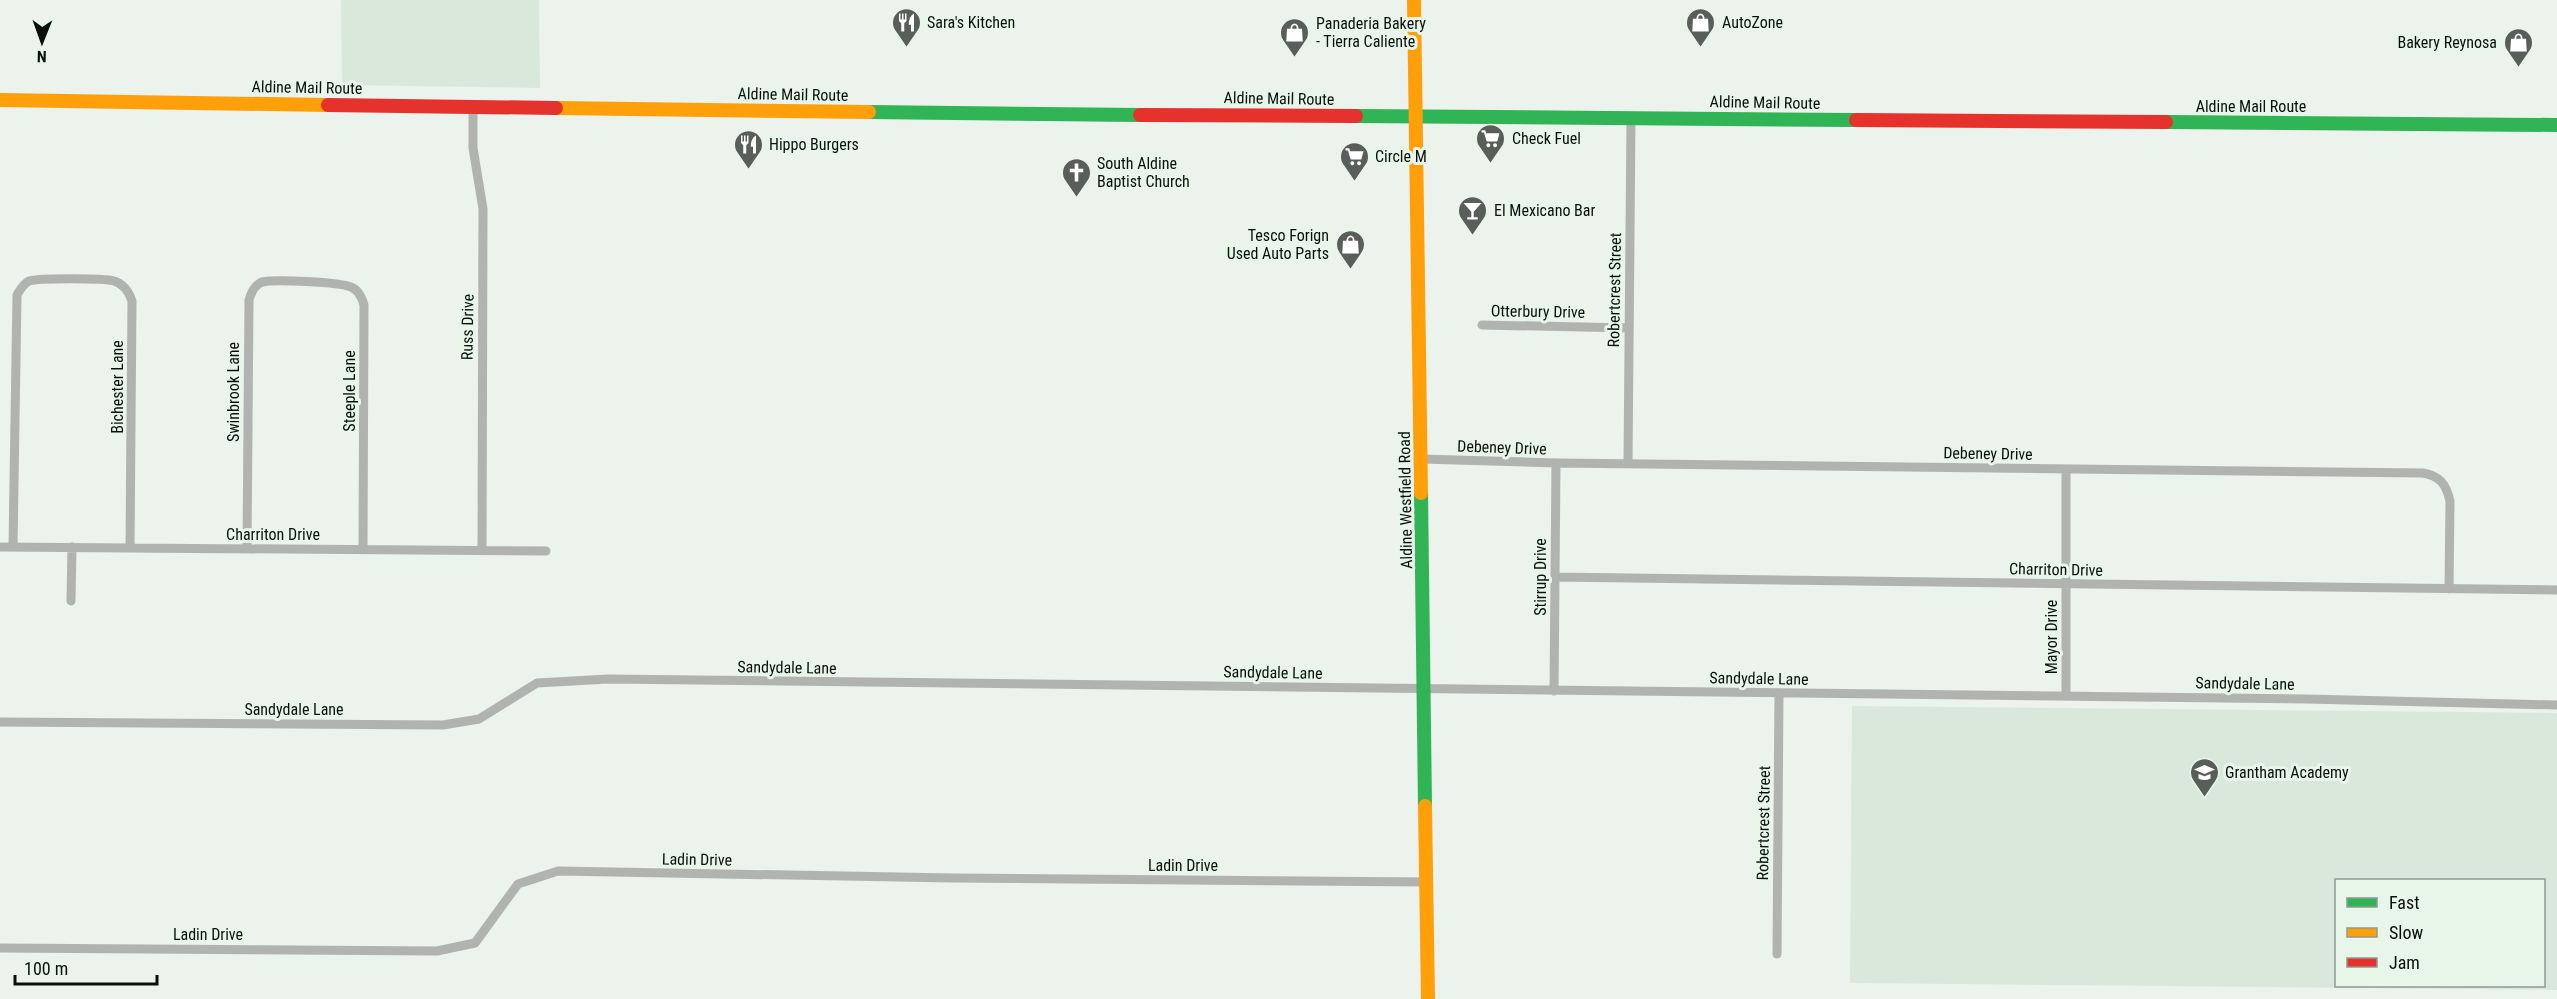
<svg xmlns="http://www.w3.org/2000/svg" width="2557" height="999" viewBox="0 0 2557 999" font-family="'Roboto Condensed',sans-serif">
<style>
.built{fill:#dae8dc;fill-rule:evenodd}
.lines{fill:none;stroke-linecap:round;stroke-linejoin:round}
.street{stroke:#b0b3b0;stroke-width:9}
.fast{stroke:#30b455;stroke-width:14}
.slow{stroke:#ff9f0a;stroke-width:14}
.jam{stroke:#e5322d;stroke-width:14}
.labels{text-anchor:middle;stroke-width:6;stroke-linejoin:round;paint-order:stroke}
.poi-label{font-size:16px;fill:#0a0f0b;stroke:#e8f6ea;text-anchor:start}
.street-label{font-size:16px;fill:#0a0f0b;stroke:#e8f6ea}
</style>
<rect width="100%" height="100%" fill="#ecf2ec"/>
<path class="built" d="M 341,0 L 539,0 L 540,88 L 342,85 Z
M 1852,706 L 2557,713 L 2557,990 L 1850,983 ZM 2544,880 L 2544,986 L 2336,986 L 2336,880 Z"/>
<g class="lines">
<path class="street" d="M 473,106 L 473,148 L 483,209 L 482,550
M 1482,325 L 1629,328
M 1421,459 L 1556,463 L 2423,473 C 2440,476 2446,484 2450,501 L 2449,589
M 1628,464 L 1631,117
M 0,547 L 546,551
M 13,547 L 17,295 C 20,290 23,284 29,281 C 38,278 103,278 114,281 C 124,284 129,292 132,301 L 130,548
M 247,549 L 249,300 C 251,293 254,285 262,282 C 275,279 339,282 351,287 C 359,290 362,298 364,305 L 363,549
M 1555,577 L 2557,590
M 71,601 L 72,547
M 1554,691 L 1556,463
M 2066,696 L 2066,469
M 0,722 L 443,725 L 479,719 L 537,683 L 608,679 L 2307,699 L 2557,705
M 0,948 L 437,951 L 475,943 L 518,884 L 558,871 L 953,878 L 1427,882
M 1777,954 L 1779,693"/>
<path class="fast" d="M 869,112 L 1140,115
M 1356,116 L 1856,120
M 2166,122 L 2557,125
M 1421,493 L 1425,806"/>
<path class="slow" d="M 1414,0 L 1421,493
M 0,100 L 328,105
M 556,108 L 869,112
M 1425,806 L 1428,999"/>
<path class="jam" d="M 328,105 L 556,108
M 1140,115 L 1356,116
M 1856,120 L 2166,122"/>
</g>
<defs>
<symbol id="restaurant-pin" viewBox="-11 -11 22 30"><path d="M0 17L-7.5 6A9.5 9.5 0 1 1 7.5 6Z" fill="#595e5a" stroke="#e8f6ea"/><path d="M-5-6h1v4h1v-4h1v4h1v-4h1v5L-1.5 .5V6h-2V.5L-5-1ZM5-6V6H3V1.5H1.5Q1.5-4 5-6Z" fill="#fff"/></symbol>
<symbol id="shop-pin" viewBox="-11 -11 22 30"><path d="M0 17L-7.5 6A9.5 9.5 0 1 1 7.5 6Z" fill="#595e5a" stroke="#e8f6ea"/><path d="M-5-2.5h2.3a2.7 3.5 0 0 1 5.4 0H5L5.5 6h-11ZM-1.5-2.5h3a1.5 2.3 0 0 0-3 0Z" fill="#fff"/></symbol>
<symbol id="supermarket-pin" viewBox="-11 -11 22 30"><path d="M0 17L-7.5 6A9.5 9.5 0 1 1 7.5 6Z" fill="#595e5a" stroke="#e8f6ea"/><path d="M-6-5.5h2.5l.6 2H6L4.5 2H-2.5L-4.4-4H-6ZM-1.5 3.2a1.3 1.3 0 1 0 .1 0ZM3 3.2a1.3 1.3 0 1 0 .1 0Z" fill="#fff"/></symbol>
<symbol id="church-pin" viewBox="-11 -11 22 30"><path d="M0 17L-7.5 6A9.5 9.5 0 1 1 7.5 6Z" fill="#595e5a" stroke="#e8f6ea"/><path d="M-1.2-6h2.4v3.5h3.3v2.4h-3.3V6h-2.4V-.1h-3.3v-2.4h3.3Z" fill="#fff"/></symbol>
<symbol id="bar-pin" viewBox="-11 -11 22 30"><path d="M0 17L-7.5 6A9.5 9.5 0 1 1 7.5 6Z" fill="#595e5a" stroke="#e8f6ea"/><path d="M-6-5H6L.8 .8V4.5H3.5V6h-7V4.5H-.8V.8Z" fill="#fff"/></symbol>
<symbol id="school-pin" viewBox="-11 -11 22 30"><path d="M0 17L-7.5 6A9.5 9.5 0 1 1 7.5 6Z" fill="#595e5a" stroke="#e8f6ea"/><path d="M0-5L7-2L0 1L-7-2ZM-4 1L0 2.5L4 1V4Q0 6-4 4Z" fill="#fff"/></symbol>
</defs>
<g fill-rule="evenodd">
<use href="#restaurant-pin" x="890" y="6" width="33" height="45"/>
<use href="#shop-pin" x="1684" y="6" width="33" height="45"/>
<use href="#shop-pin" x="1278" y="16" width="33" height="45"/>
<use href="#shop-pin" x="2502" y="26" width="33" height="45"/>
<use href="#supermarket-pin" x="1474" y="122" width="33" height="45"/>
<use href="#restaurant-pin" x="732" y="128" width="33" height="45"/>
<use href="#supermarket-pin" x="1338" y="140" width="33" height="45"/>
<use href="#church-pin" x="1060" y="156" width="33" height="45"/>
<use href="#bar-pin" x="1456" y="194" width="33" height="45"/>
<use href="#shop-pin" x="1334" y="228" width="33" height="45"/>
<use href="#school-pin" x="2188" y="756" width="33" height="45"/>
</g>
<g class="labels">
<g class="poi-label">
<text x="927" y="28">Sara's Kitchen</text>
<text x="1722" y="28">AutoZone</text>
<text x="1316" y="29">Panaderia Bakery<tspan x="1316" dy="18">- Tierra Caliente</tspan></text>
<text x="2497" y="48" text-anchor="end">Bakery Reynosa</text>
<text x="1512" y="144">Check Fuel</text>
<text x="769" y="150">Hippo Burgers</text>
<text x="1375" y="162">Circle M</text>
<text x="1097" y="169">South Aldine<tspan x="1097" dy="18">Baptist Church</tspan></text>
<text x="1494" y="216">El Mexicano Bar</text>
<text x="1329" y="241" text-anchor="end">Tesco Forign<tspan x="1329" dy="18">Used Auto Parts</tspan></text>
<text x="2225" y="778">Grantham Academy</text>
</g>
<g class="street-label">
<text transform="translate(307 87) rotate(1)" y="6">Aldine Mail Route</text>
<text transform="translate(793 94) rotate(1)" y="6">Aldine Mail Route</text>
<text transform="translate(1279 98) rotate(1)" y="6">Aldine Mail Route</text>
<text transform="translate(1765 102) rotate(1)" y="6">Aldine Mail Route</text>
<text x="2251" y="112">Aldine Mail Route</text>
<text transform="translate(1614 290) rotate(-89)" y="6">Robertcrest Street</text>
<text transform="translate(1538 311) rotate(1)" y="6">Otterbury Drive</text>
<text transform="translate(467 327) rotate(-89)" y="6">Russ Drive</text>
<text transform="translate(117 387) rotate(-90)" y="6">Bichester Lane</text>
<text transform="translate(349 391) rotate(-90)" y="6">Steeple Lane</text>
<text transform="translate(233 392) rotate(-90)" y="6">Swinbrook Lane</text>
<text transform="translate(1502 447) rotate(2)" y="6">Debeney Drive</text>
<text transform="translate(1988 453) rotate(1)" y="6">Debeney Drive</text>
<text transform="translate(1405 500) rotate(-91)" y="6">Aldine Westfield Road</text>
<text x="273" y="540">Charriton Drive</text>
<text transform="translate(2056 569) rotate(1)" y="6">Charriton Drive</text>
<text transform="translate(1540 577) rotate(-90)" y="6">Stirrup Drive</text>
<text transform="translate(2051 637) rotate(-90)" y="6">Mayor Drive</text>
<text transform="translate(787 667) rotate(1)" y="6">Sandydale Lane</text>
<text transform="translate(1273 672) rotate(1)" y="6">Sandydale Lane</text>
<text transform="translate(1759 678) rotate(1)" y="6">Sandydale Lane</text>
<text transform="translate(2245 683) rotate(1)" y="6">Sandydale Lane</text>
<text x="294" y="715">Sandydale Lane</text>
<text transform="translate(1763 823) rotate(-89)" y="6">Robertcrest Street</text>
<text transform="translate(697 859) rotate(1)" y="6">Ladin Drive</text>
<text x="1183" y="871">Ladin Drive</text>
<text x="208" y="940">Ladin Drive</text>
</g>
</g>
<rect x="2335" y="879" width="210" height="108" fill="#e8f6ea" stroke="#8f9a91" stroke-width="1.5"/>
<rect x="2347" y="898" width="30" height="9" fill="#30b455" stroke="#8f9a91" stroke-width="1.5"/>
<text x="2389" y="909" font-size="18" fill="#0a0f0b">Fast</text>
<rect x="2347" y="928" width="30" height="9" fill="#ff9f0a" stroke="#8f9a91" stroke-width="1.5"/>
<text x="2389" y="939" font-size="18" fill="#0a0f0b">Slow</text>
<rect x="2347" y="958" width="30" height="9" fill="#e5322d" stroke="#8f9a91" stroke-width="1.5"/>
<text x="2389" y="969" font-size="18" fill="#0a0f0b">Jam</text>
<g transform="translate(42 42) rotate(181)" stroke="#e8f6ea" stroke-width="4.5" paint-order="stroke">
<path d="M0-4.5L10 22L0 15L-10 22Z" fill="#0a0f0b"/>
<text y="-9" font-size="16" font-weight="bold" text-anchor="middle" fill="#0a0f0b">N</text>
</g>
<path d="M15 975v9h142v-9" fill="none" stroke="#0a0f0b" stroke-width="3"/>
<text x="24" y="975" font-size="18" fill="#0a0f0b" stroke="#e8f6ea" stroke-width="4.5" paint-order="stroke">100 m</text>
</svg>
